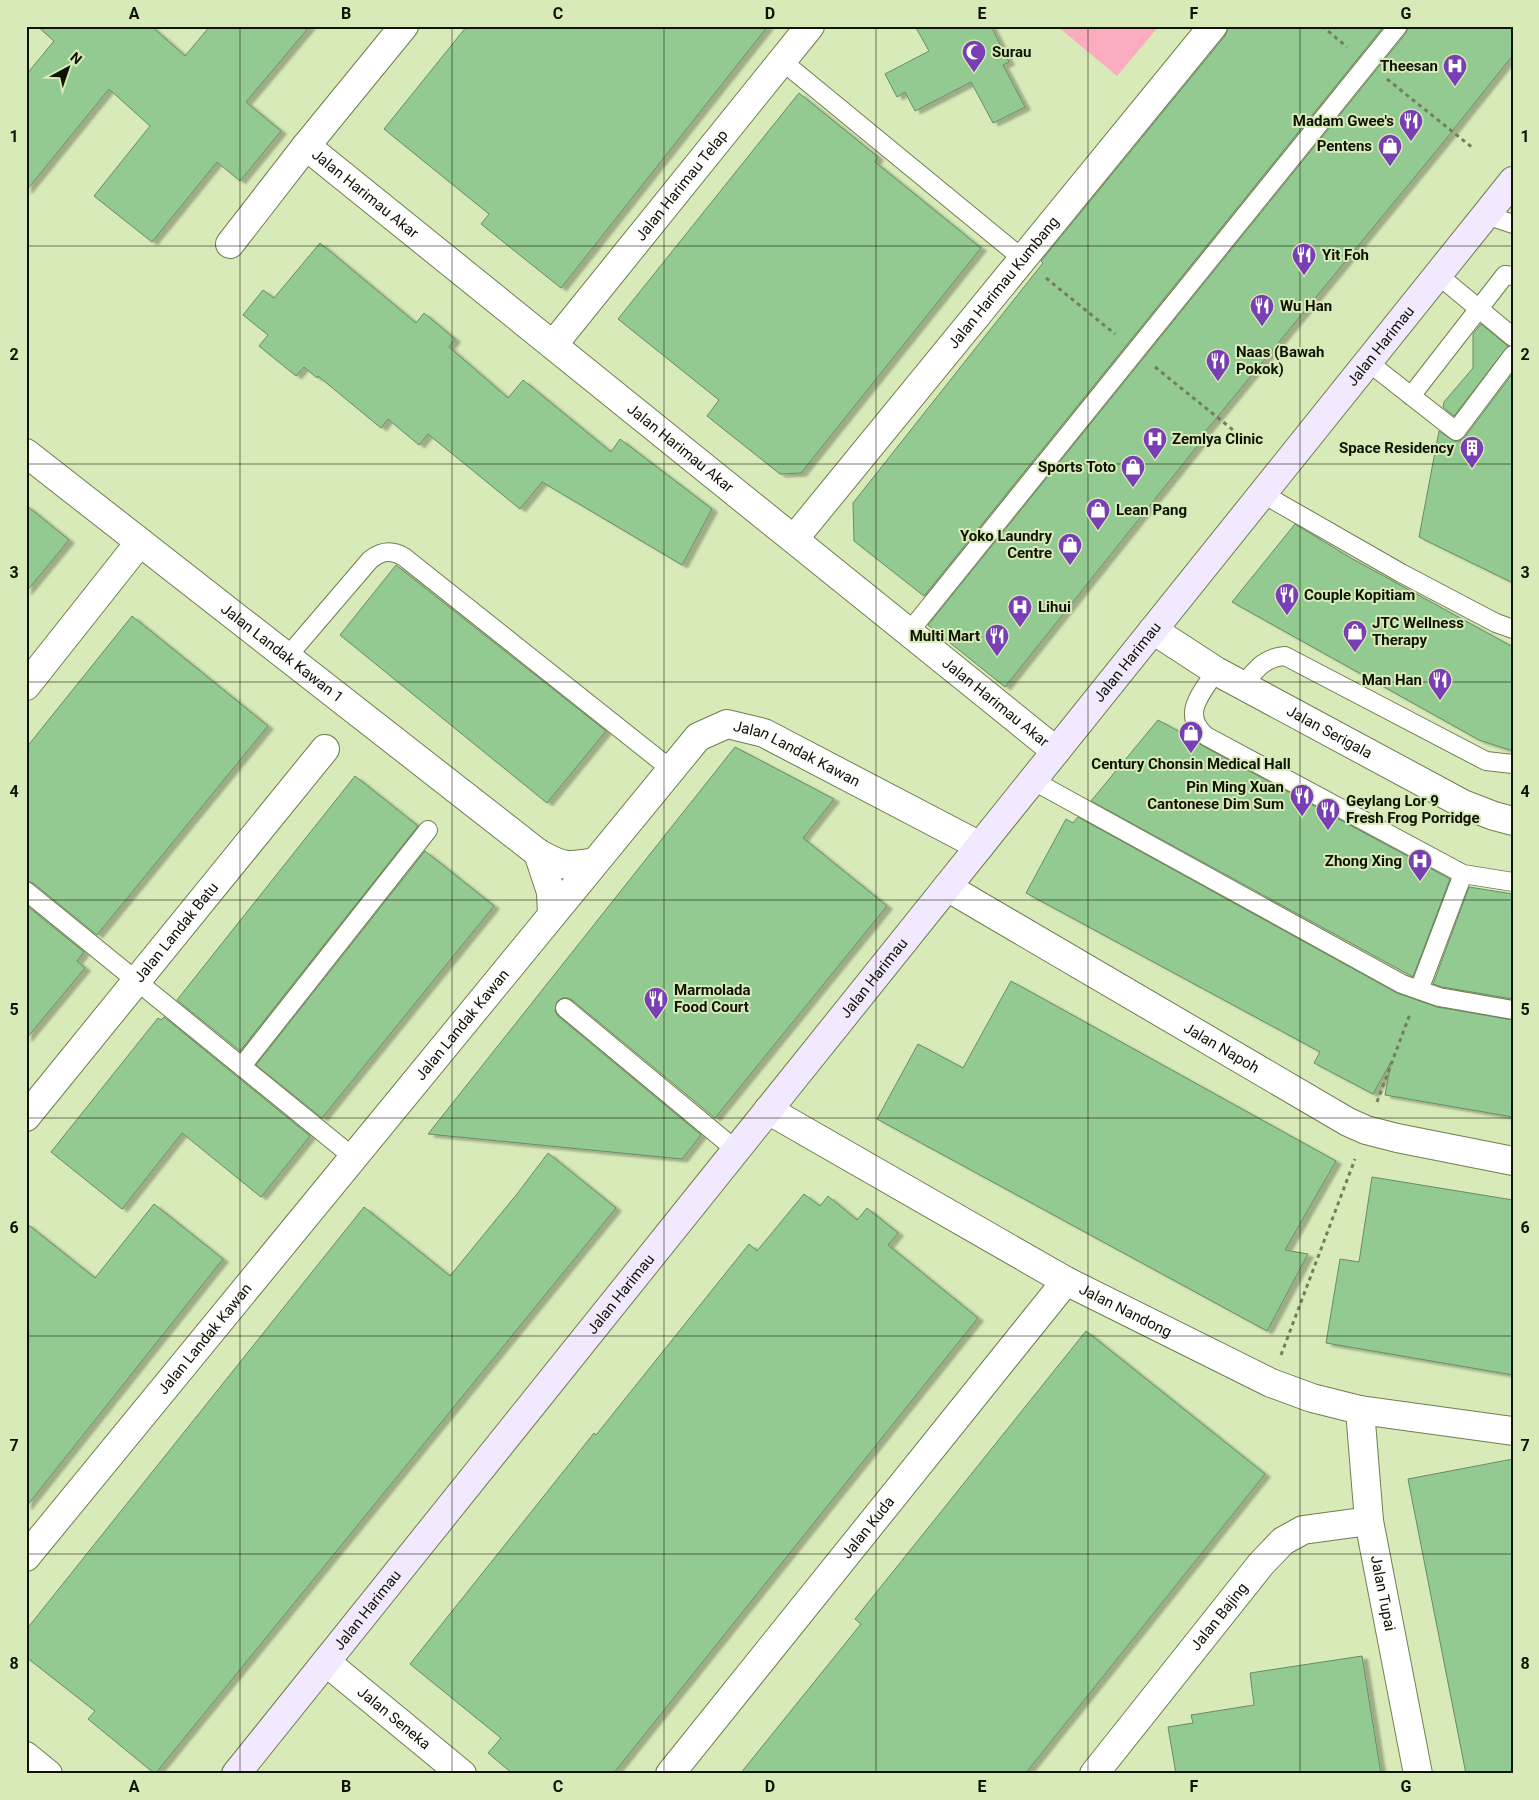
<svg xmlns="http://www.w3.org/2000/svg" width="1539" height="1800" viewBox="0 0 1539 1800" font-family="Roboto,sans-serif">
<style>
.green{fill:#fbacbf}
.building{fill:#93ca91;stroke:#688c67;filter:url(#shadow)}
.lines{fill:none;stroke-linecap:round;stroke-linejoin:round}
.lane-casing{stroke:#6f7e51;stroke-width:20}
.street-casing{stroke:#6f7e51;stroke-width:30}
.secondary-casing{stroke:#6f7e51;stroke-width:30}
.path{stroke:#737e5d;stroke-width:3;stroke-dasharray:4 4;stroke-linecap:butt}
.lane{stroke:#fff;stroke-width:18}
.street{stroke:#fff;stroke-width:28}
.secondary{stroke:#f2e9ff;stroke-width:28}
.grid{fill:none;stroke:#0e1303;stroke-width:1;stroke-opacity:0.55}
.labels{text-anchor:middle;stroke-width:4;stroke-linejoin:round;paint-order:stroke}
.poi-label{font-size:15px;font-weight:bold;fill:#0e1303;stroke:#d8eab8;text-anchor:start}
.street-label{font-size:15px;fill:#0e1303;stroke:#d8eab8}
.neatline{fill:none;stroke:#0e1303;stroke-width:2}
.grid-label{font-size:16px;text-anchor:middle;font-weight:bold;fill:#0e1303}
</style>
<defs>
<filter id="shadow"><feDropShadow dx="5.5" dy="3" stdDeviation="1" flood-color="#0004"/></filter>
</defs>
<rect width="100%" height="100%" fill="#d8eab8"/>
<path class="green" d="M 1057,26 L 1159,26 L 1117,76 Z"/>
<path class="building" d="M 37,26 L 151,26 L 185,56 L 210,26 L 310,26 L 246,102 L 281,131 L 240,181 L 217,162 L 152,242 L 94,196 L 150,126 L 109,89 L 26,191 L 26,75 L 54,41 Z
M 467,26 L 768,26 L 561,288 L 481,224 L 489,214 L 384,129 Z
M 915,26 L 991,26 L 1009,62 L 1003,65 L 1025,107 L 993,123 L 971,82 L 915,111 L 905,92 L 897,97 L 885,74 L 929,51 Z
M 1229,26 L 1384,26 L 924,596 L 854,541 L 853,503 L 1043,263 L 1041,261 L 1225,36 Z
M 1408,26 L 1513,26 L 1513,55 L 1442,144 L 1205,432 L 1207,434 L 1005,687 L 928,625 L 1406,33 Z
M 799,93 L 878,157 L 875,162 L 981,248 L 801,473 L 780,474 L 707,416 L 719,400 L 618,319 Z
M 320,243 L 416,323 L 424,313 L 455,339 L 449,347 L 508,398 L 523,380 L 611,452 L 620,439 L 712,509 L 682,565 L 542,482 L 520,509 L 428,434 L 419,445 L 388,419 L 381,428 L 318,376 L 317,378 L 304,367 L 296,376 L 259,346 L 268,335 L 243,315 L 263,290 L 274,298 Z
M 1481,324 L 1508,346 L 1454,416 L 1443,407 L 1444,402 L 1473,368 L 1473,334 Z
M 1513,373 L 1513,583 L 1419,537 L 1439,431 L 1454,441 L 1460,441 L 1464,438 Z
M 26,505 L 69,540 L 26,592 Z
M 1295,524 L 1349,557 L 1513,647 L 1513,751 L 1479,740 L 1232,602 Z
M 396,565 L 606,731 L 547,803 L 340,635 Z
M 132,616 L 268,726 L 97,935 L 33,883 L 26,881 L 26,748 Z
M 1158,720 L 1195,740 L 1201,745 L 1450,879 L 1413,977 L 1091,801 Z
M 735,747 L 834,799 L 803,838 L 887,906 L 715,1118 L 572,1000 L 567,998 L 562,998 L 557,1002 L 555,1011 L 558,1016 L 701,1135 L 682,1159 L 428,1134 Z
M 355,776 L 418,826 L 240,1051 L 177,1000 Z
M 1078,817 L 1397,993 L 1437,1007 L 1513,1020 L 1513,1117 L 1385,1095 L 1391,1062 L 1373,1094 L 1314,1063 L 1320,1052 L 1026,893 L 1066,819 L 1073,823 Z
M 425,851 L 494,906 L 322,1118 L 256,1065 Z
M 1469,887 L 1513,894 L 1513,999 L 1442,987 L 1433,984 Z
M 26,905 L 84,952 L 77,961 L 85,968 L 26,1039 Z
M 1011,981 L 1336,1161 L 1285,1250 L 1308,1254 L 1267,1331 L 877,1119 L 918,1044 L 963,1068 Z
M 164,1017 L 310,1136 L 261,1197 L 182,1133 L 122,1209 L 51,1152 L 158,1018 L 161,1020 Z
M 548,1153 L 616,1208 L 155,1774 L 88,1719 L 95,1711 L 26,1657 L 26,1630 L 364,1207 L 450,1276 L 517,1194 Z
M 1372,1177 L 1513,1200 L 1513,1375 L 1326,1343 L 1340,1259 L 1359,1262 Z
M 804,1194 L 820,1206 L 828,1196 L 857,1220 L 867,1208 L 898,1233 L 888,1245 L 978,1318 L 613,1774 L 513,1774 L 488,1753 L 501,1738 L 410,1664 L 571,1462 L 594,1433 L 596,1435 L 749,1244 L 757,1251 Z
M 154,1204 L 223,1259 L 26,1507 L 26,1223 L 95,1278 Z
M 1086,1331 L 1265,1474 L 1025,1774 L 740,1774 L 861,1624 L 855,1619 Z
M 1513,1459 L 1513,1774 L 1466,1774 L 1408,1479 Z
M 1362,1656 L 1381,1774 L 1176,1774 L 1168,1727 L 1193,1723 L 1191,1715 L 1254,1705 L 1250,1673 Z"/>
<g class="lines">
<defs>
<path id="lane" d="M 782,61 L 1023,259
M 1486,215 L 1513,224
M 1438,275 L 1513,337
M 1368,362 L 1456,431 L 1513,355
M 1411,396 L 1505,275 L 1513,276
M 1263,494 L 1401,573 L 1496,623 L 1513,629
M 909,632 L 1398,26
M 287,657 L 370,560 C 381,551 391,549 404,557 L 672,770
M 1216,671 C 1202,693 1180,714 1206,736 L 1463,874 L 1513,882
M 1243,685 C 1255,671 1264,657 1285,656 L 1486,761 L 1513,764
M 1032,780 L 1402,984 L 1439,997 L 1513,1010
M 26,891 L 353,1157
M 1419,990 L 1463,874
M 565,1008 L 736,1150
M 242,1066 L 428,830"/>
<g id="street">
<path id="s1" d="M 306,146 L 1056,751"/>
<path d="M 230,244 L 306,146 L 404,26"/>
<path id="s2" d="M 553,345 L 810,26"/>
<path id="s3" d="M 26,453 L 538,853 C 563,867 567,867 595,862"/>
<path id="s4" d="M 794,539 L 1213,26"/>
<path id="s5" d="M 1153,630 L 1216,671 L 1463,804 L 1494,816 L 1513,821"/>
<path d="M 26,686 L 140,542"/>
<path d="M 538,853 L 551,892 L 552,914"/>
<path id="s6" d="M 947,887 L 1348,1122 L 1366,1130 L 1397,1138 L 1513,1161"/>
<path id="s7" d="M 768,1110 L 1066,1281 L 1271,1383 L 1312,1398 L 1360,1410 L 1513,1431"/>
<path id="s8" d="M 26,1117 L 325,749"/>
<path id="s9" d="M 1360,1410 L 1369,1521 L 1418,1774"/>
<path id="s10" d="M 26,1557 L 698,737 L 727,724 L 764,733 L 980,846"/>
<path id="s11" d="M 326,1662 L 462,1774"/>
<path d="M 26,1756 L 48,1774"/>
<path id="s12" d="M 670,1774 L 1066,1281"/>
<path id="s13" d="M 1094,1774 L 1261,1564 L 1283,1541 L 1303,1530 L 1369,1521"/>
</g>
<g id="secondary">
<path id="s14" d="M 236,1774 L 1513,181"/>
</g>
</defs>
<use href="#lane" class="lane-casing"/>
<use href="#street" class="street-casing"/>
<use href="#secondary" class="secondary-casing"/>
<path class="path" d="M 1322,26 L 1347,47
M 1387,79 L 1474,149
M 1046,278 L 1115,334
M 1155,367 L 1238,434
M 1377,1102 L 1410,1014
M 1281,1355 L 1355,1159"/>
<use href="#lane" class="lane"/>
<use href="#street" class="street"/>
<use href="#secondary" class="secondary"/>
</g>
<path class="grid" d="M 240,26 L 240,1774M 452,26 L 452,1774M 664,26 L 664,1774M 876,26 L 876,1774M 1088,26 L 1088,1774M 1300,26 L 1300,1774M 26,246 L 1513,246M 26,464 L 1513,464M 26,682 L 1513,682M 26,900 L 1513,900M 26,1118 L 1513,1118M 26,1336 L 1513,1336M 26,1554 L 1513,1554"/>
<defs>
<symbol id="mosque-pin" viewBox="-11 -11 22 30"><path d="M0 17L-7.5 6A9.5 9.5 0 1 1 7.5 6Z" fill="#793eb3" stroke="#d8eab8"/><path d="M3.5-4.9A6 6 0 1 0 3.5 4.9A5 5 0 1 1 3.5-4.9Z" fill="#fff"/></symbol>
<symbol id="hospital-pin" viewBox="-11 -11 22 30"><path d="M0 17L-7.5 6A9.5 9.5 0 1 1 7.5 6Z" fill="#793eb3" stroke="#d8eab8"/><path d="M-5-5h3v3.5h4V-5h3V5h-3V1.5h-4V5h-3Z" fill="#fff"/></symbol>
<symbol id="restaurant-pin" viewBox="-11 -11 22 30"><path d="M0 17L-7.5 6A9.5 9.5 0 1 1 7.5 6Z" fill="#793eb3" stroke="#d8eab8"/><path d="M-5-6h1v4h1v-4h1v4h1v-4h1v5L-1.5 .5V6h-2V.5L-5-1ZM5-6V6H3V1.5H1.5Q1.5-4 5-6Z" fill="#fff"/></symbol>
<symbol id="shop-pin" viewBox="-11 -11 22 30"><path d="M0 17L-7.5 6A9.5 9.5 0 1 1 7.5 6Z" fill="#793eb3" stroke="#d8eab8"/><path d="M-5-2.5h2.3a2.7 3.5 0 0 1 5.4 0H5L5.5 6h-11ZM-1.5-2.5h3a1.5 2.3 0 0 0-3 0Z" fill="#fff"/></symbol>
<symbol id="building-pin" viewBox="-11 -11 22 30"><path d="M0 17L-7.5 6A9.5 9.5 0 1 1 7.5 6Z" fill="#793eb3" stroke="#d8eab8"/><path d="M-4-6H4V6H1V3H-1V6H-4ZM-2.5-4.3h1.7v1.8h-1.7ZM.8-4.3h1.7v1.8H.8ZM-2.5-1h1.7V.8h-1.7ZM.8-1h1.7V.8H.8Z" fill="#fff"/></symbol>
</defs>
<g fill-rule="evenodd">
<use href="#mosque-pin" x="960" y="38" width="28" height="38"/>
<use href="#hospital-pin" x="1441" y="52" width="28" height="38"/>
<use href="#restaurant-pin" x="1397" y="107" width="28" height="38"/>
<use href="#shop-pin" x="1376" y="132" width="28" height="38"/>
<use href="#restaurant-pin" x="1290" y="241" width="28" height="38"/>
<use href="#restaurant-pin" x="1248" y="292" width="28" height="38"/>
<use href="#restaurant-pin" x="1204" y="347" width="28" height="38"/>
<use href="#hospital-pin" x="1141" y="425" width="28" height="38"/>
<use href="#building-pin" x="1458" y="434" width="28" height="38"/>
<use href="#shop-pin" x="1119" y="453" width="28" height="38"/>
<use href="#shop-pin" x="1084" y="496" width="28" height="38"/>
<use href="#shop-pin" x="1056" y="531" width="28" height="38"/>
<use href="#restaurant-pin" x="1273" y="581" width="28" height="38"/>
<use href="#hospital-pin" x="1006" y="593" width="28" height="38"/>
<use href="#shop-pin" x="1341" y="618" width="28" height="38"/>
<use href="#restaurant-pin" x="983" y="622" width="28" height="38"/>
<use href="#restaurant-pin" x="1426" y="666" width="28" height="38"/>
<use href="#shop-pin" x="1177" y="719" width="28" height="38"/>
<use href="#restaurant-pin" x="1288" y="782" width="28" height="38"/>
<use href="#restaurant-pin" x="1314" y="796" width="28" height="38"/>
<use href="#hospital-pin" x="1406" y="847" width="28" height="38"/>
<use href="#restaurant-pin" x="642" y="985" width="28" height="38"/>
</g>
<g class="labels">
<g class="poi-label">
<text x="992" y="57">Surau</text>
<text x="1438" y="71" text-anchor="end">Theesan</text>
<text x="1394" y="126" text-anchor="end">Madam Gwee's</text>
<text x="1372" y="151" text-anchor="end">Pentens</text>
<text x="1322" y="260">Yit Foh</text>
<text x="1280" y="311">Wu Han</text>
<text x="1236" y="357">Naas (Bawah<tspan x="1236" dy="17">Pokok)</tspan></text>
<text x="1172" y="444">Zemlya Clinic</text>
<text x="1454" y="453" text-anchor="end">Space Residency</text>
<text x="1116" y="472" text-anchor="end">Sports Toto</text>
<text x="1116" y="515">Lean Pang</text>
<text x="1052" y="541" text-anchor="end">Yoko Laundry<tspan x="1052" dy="17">Centre</tspan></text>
<text x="1304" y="600">Couple Kopitiam</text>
<text x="1038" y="612">Lihui</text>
<text x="1372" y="628">JTC Wellness<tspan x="1372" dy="17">Therapy</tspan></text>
<text x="980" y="641" text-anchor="end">Multi Mart</text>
<text x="1422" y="685" text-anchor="end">Man Han</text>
<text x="1191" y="769" text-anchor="middle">Century Chonsin Medical Hall</text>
<text x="1284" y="792" text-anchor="end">Pin Ming Xuan<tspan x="1284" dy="17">Cantonese Dim Sum</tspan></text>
<text x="1346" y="806">Geylang Lor 9<tspan x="1346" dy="17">Fresh Frog Porridge</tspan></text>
<text x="1402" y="866" text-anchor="end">Zhong Xing</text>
<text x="674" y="995">Marmolada<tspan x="674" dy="17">Food Court</tspan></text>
</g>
<g class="street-label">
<text dy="5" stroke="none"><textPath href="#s2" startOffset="205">Jalan Harimau Telap</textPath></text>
<text dy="5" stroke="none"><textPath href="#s1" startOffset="76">Jalan Harimau Akar</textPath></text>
<text dy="5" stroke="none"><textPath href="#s4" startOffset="331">Jalan Harimau Kumbang</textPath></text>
<text dy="5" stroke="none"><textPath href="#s14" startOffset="1830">Jalan Harimau</textPath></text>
<text dy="5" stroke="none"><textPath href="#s1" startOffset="481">Jalan Harimau Akar</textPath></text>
<text dy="5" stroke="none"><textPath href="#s3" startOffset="325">Jalan Landak Kawan 1</textPath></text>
<text dy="5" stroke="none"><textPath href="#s14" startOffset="1425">Jalan Harimau</textPath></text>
<text dy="5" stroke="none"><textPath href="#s1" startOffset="886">Jalan Harimau Akar</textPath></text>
<text dy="5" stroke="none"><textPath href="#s5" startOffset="204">Jalan Serigala</textPath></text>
<text dy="5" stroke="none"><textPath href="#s10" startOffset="1168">Jalan Landak Kawan</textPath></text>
<text dy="5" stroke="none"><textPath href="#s8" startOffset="238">Jalan Landak Batu</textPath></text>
<text dy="5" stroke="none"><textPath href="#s14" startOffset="1020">Jalan Harimau</textPath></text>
<text dy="5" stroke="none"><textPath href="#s10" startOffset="688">Jalan Landak Kawan</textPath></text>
<text dy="5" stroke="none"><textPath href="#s6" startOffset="318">Jalan Napoh</textPath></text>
<text dy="5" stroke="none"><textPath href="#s14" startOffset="615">Jalan Harimau</textPath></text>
<text dy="5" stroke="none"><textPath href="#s7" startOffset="410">Jalan Nandong</textPath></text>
<text dy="5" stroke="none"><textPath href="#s10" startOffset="282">Jalan Landak Kawan</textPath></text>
<text dy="5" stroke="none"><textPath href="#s12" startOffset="316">Jalan Kuda</textPath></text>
<text dy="5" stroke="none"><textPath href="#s9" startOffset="185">Jalan Tupai</textPath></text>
<text dy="5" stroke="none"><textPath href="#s14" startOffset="210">Jalan Harimau</textPath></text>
<text dy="5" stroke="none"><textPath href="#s13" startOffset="201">Jalan Bajing</textPath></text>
<text dy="5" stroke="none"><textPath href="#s11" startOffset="88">Jalan Seneka</textPath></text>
</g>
</g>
<rect width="1539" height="1800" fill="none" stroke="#d8eab8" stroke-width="55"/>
<g transform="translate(68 68) rotate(40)" stroke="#d8eab8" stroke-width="4" paint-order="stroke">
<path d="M0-4L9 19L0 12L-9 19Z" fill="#0e1303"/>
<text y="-8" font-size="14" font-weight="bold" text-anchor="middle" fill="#0e1303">N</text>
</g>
<rect x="28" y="28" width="1484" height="1744" class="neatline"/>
<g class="grid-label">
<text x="134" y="19">A</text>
<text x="346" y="19">B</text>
<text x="558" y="19">C</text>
<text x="770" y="19">D</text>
<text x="982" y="19">E</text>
<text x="1194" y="19">F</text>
<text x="1406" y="19">G</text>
<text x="14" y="142">1</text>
<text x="1525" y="142">1</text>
<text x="14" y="360">2</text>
<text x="1525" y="360">2</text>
<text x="14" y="578">3</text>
<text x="1525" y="578">3</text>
<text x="14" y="797">4</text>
<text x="1525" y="797">4</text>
<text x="14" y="1015">5</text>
<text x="1525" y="1015">5</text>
<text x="14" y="1233">6</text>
<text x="1525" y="1233">6</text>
<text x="14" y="1451">7</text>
<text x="1525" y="1451">7</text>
<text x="14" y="1669">8</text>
<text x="1525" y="1669">8</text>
<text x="134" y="1792">A</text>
<text x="346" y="1792">B</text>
<text x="558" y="1792">C</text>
<text x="770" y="1792">D</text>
<text x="982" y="1792">E</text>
<text x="1194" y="1792">F</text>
<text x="1406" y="1792">G</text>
</g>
</svg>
